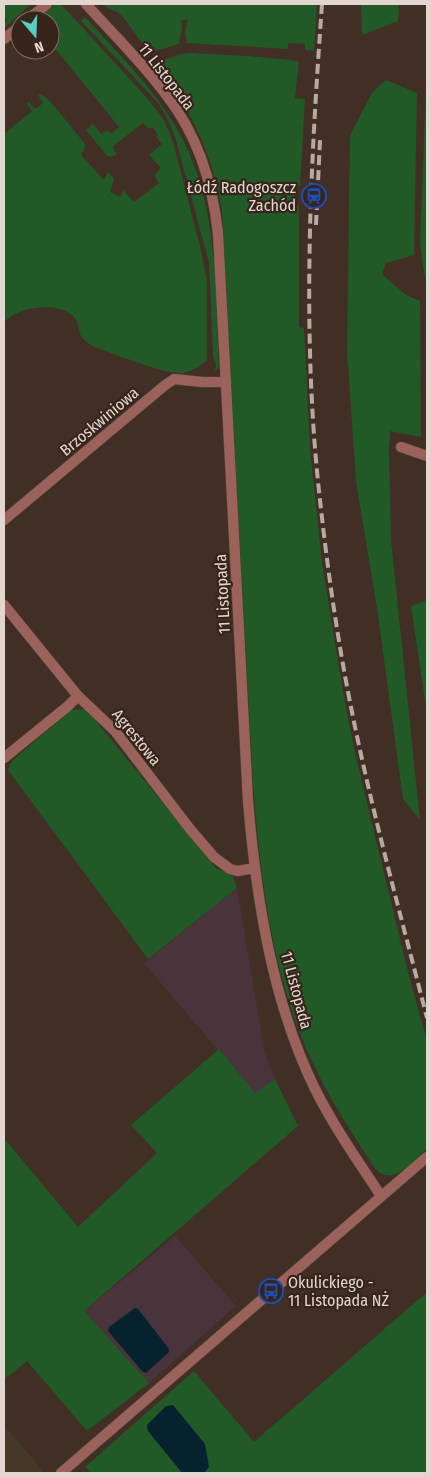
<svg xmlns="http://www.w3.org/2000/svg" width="431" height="1477" viewBox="0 0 431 1477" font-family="'Fira Sans Condensed',sans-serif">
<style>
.commercial{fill:#48343a}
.industrial{fill:#443929}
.green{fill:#215a26}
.water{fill:#06222f}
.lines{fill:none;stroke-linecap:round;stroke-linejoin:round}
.minor-casing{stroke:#5e4c44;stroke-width:11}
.tertiary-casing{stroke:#5e4c44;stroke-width:11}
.minor{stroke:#9a625a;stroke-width:10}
.tertiary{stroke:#9a625a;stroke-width:10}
.rail{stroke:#b8aaa3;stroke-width:4;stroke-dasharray:10 5;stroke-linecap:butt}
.labels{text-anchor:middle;stroke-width:4.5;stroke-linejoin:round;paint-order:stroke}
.street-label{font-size:16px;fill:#e3d6d0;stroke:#37241b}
.poi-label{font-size:16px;fill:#e3d6d0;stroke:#37241b;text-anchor:end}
</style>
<rect width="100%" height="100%" fill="#412e25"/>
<path class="commercial" d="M 237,888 L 265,1053 L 275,1079 L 255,1094 L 144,963 Z
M 175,1236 L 236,1306 L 149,1383 L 84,1311 Z"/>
<path class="industrial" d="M 4,1425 L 43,1471 L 40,1473 L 4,1473 Z"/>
<path class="green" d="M 4,4 L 31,4 L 4,28 L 4,23 L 7,21 L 4,17 Z
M 56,4 L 61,4 L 147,98 L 164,120 L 173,142 L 200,246 L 207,281 L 207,360 C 200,366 193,371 184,373 C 168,376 112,353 94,347 C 89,344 83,340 80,334 C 78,327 79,322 73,316 C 56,301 19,307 4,322 L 4,134 L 32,111 L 27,104 L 29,102 L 35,109 L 43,103 L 38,95 L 41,94 L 50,101 L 86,145 L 81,155 L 104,180 L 108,172 L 114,179 L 110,192 L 120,197 L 123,190 L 134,202 L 159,183 L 154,176 L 161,168 L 149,155 L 162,144 L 156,137 L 158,134 L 152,127 L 149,129 L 143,123 L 112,147 L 117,154 L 111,157 L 107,156 L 86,130 L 93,124 L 101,134 L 107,130 L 111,134 L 119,127 L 58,52 L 51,46 L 50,47 L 50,20 L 37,19 Z
M 103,4 L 317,4 L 314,51 L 305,50 L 305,44 L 288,43 L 288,49 L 187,43 L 185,32 L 188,19 L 181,21 L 182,28 L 179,44 L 163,49 L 152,50 C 137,42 131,24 120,14 C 115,9 111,12 103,4 Z
M 361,4 L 399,4 L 398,21 L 362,35 Z
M 85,17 C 113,48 144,78 167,113 C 219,188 215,280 219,367 L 215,372 L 216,365 L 213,356 L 209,263 L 176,140 L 169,122 L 159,104 L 81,21 Z
M 190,53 L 248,56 L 299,61 L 295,98 L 305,99 L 300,186 L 296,186 L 295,205 L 299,206 L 299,327 L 304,328 L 310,448 L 322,563 L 344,697 L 355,753 L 408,972 L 427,1041 L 427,1149 C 412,1162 392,1189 374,1167 C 349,1129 324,1090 306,1048 C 269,963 258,858 252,767 L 222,211 C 212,153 192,109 153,64 L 181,54 Z
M 427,60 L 427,322 L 426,285 L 420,245 Z
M 386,80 L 417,93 L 414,255 L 386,263 L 382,274 L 406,295 L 420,301 L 421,437 L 390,431 L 389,452 L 391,540 L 420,820 L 403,799 L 377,608 L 356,481 L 347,350 L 350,135 L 372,93 Z
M 427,600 L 427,714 L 411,606 Z
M 86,709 L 217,869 L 232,874 L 237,888 L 148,959 L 8,770 L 12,761 L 71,710 Z
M 219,1049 L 255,1093 L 275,1079 L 298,1126 L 84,1311 L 149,1383 L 87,1431 L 27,1361 L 4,1380 L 4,1138 L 78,1227 L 157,1153 L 131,1125 Z
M 427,1292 L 427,1473 L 91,1473 L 85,1467 L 194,1371 L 254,1442 Z"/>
<path class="water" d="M 135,1308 L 138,1309 L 169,1349 L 169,1352 L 146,1373 L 142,1371 L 108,1331 L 109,1327 Z
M 173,1405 L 205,1444 L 209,1467 L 204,1473 L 182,1473 L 148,1431 L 147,1425 L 166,1406 Z"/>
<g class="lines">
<defs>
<path id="minor" d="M 27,20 L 47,4
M 4,39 L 20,26
M 401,447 L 427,456
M 4,520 L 164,386 L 174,379 L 202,382 L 226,382
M 4,605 L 78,696 L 115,731 L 190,829 L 214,857 L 230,869 L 237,871 L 255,868
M 4,758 L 68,706 L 78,696"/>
<path id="tertiary" d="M 86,4 C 113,34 143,63 167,96 C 198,136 213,185 218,234 L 248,801 C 256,898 272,1001 315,1089 C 334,1127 358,1161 381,1196
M 61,1473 L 427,1157"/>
</defs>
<use href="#minor" class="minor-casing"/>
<use href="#tertiary" class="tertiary-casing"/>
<use href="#minor" class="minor"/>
<use href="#tertiary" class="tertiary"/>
<path class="rail" d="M 322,4 C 310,172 301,340 321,509 C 328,572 337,635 349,697 C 370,805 400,912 427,1018
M 316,225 L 320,140"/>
</g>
<defs>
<symbol id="station-ring" viewBox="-11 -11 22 22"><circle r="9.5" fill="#37241b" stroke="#1a4fb4" stroke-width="1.5"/><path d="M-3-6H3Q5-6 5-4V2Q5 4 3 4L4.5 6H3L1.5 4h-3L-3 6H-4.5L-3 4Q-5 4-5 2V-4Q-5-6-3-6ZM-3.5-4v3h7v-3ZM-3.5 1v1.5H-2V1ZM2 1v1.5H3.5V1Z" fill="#1a4fb4"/></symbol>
<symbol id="bus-ring" viewBox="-11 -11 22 22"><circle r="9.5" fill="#37241b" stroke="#1a4fb4" stroke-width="1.5"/><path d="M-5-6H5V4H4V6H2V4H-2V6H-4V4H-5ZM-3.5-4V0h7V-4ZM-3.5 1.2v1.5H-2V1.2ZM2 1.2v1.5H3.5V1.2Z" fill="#1a4fb4"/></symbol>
</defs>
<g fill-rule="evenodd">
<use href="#station-ring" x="300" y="182" width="28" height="28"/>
<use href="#bus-ring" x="257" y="1277" width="28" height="28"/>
</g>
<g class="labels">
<g class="street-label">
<text transform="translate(167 76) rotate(52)" y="6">11 Listopada</text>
<text transform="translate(99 421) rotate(-40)" y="6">Brzoskwiniowa</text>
<text transform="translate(222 594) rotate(-93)" y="6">11 Listopada</text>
<text transform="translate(137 737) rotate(51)" y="6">Agrestowa</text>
<text transform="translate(297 990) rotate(75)" y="6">11 Listopada</text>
</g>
<g class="poi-label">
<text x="296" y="193">Łódź Radogoszcz<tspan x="296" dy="18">Zachód</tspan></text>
<text x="288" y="1288" text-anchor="start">Okulickiego -<tspan x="288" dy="18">11 Listopada NŻ</tspan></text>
</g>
</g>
<rect width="431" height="1477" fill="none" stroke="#e3d6d0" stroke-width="10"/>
<g transform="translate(35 35) rotate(161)"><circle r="24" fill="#37241b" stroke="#7c6b63"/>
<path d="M0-4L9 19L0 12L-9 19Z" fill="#57cec1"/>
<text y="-8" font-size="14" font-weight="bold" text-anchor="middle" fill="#e3d6d0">N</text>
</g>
</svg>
